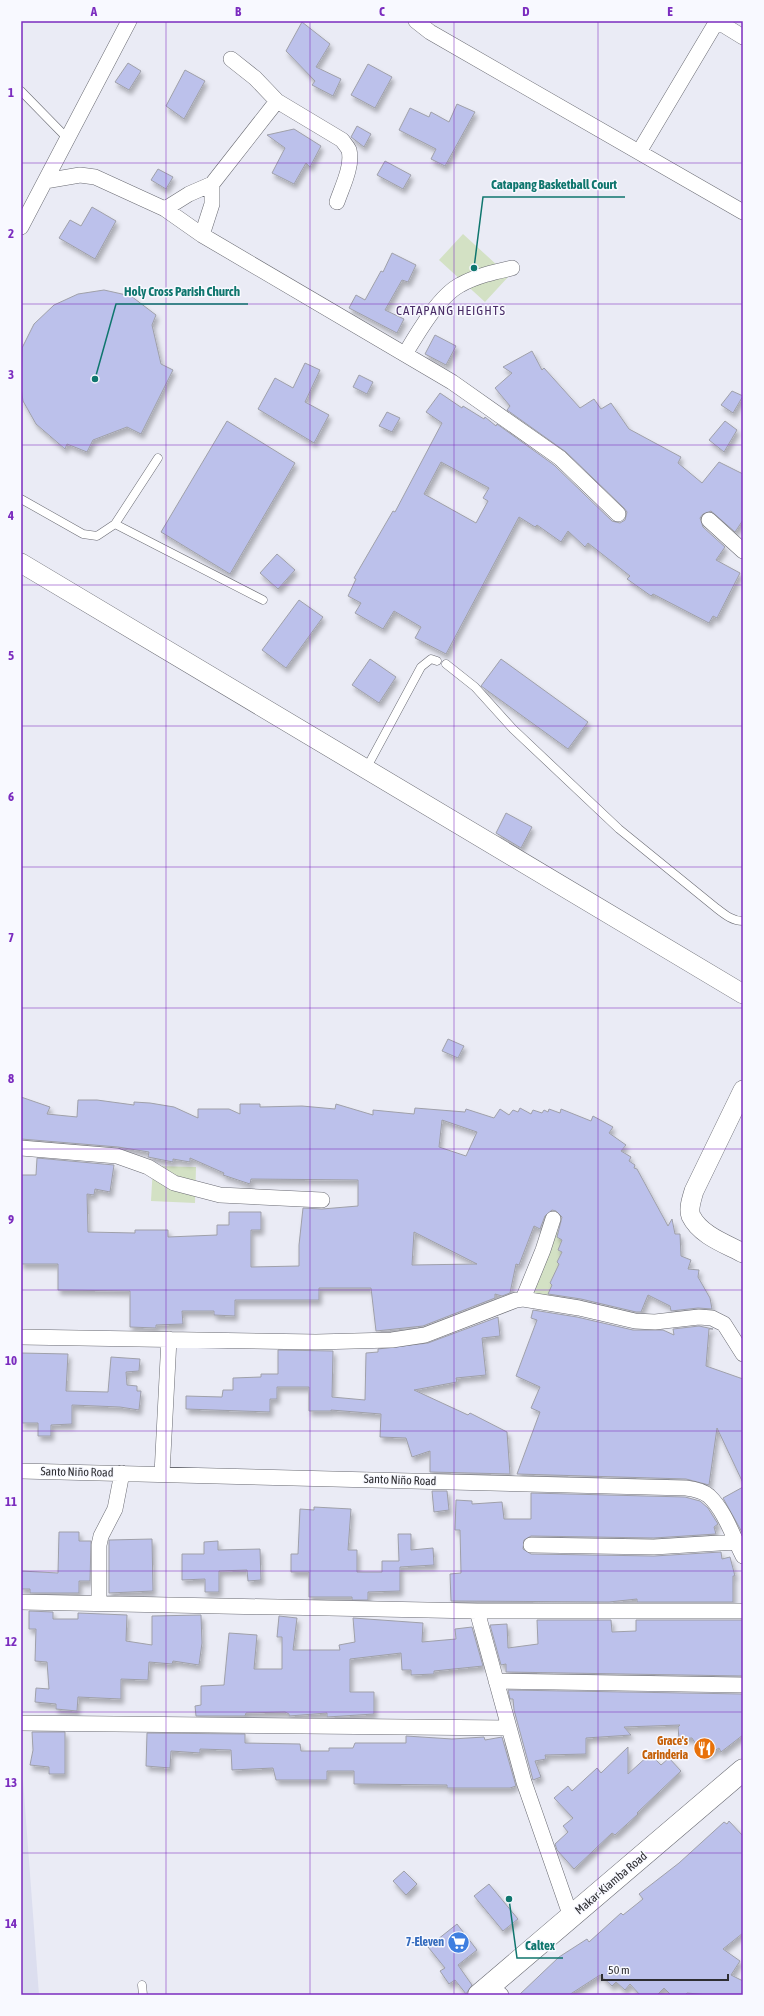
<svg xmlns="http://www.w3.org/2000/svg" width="764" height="2016" viewBox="0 0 764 2016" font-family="'Asap Condensed',sans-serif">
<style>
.built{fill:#dcdeef}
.green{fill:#d3e1c4}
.building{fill:#bcc1eb;stroke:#9fa0a9;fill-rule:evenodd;filter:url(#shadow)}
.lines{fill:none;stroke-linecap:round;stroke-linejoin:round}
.service-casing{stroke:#696a72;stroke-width:9}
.minor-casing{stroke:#696a72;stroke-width:16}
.tertiary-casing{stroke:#696a72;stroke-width:20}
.primary-casing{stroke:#696a72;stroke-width:23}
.service{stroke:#fff;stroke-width:8}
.minor{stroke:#fff;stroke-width:15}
.tertiary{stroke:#fff;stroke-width:19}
.primary{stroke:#fff;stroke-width:22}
.grid{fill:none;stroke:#7b2cbf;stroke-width:1;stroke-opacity:0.55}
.labels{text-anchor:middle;stroke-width:3;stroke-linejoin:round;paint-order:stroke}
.street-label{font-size:12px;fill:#2e2e32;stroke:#f8f9ff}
.food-label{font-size:12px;font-weight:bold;fill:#c56008;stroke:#f8f9ff;text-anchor:end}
.shop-label{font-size:12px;font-weight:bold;fill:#366cbe;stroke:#f8f9ff;text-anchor:end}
.neighbourhood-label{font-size:13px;letter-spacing:1px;fill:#4a2d67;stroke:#f8f9ff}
.leader{fill:none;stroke:#0f766e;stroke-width:1.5}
.callout-dot{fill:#0f766e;stroke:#f8f9ff;stroke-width:1.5}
.callout-label{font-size:13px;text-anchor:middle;font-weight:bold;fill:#0f766e;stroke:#f8f9ff;stroke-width:3;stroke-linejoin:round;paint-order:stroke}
.neatline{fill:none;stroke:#7b2cbf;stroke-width:1.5}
.grid-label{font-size:13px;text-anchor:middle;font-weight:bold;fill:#7b2cbf}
</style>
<defs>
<filter id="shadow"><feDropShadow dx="2.5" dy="4.5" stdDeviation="2" flood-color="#0004"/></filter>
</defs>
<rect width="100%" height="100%" fill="#eaebf5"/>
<path class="built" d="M 21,1780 L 23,1780 L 39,1995 L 21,1995 Z"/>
<path class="green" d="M 463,234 L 509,276 L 485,302 L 439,260 Z
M 153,1166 L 196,1167 L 195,1203 L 151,1201 Z
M 547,1228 L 572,1237 L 550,1298 L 524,1289 Z"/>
<path class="building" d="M 302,22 L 330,44 L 316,67 L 341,79 L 333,96 L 312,85 L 315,81 L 286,51 Z
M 128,63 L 141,71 L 129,90 L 115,82 Z
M 368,64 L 392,77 L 375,108 L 351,95 Z
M 185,70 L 205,81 L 184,119 L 166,106 Z
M 457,104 L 475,112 L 445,166 L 431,159 L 436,149 L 399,130 L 410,108 L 429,117 L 431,112 L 449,122 Z
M 357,126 L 371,134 L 364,147 L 351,137 Z
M 294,129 L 321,146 L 310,167 L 306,163 L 294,184 L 272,173 L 285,148 L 267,135 Z
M 385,161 L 411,175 L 403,189 L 377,175 Z
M 158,169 L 173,177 L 166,189 L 151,180 Z
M 92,207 L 116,221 L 95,259 L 59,238 L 70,220 L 81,226 Z
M 392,253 L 416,265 L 408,282 L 402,280 L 385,310 L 404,319 L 397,333 L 349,308 L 356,295 L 365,300 L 381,271 L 383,272 Z
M 104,290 L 131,296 L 156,315 L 152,325 L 161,364 L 173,370 L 141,434 L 127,427 L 93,440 L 87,452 L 67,444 L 65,449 L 36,424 L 23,401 L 21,388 L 22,348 L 34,324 L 54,305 L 78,294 Z
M 435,335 L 456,346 L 446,365 L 425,354 Z
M 532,351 L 542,370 L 544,368 L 580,408 L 594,399 L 601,409 L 611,403 L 629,429 L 681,457 L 678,463 L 702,483 L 719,462 L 743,474 L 743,520 L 735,532 L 711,511 L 703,514 L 700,518 L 703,527 L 725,547 L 716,560 L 740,573 L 717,618 L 713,616 L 709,623 L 653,594 L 651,596 L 627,579 L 630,576 L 588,543 L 585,547 L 568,531 L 561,542 L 537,525 L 535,527 L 519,517 L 446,654 L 415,638 L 421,627 L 394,611 L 383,629 L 355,613 L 361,603 L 348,596 L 356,579 L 354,578 L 386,523 L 393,511 L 395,512 L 442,423 L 426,412 L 440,393 L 462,408 L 463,406 L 484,419 L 485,417 L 496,426 L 497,424 L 554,465 L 612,521 L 620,523 L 625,520 L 627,512 L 624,508 L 566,452 L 507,410 L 510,406 L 495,388 L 512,373 L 503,367 ZM 441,462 L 489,488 L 483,498 L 488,501 L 476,523 L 424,494 Z
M 305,363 L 320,370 L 305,402 L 329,415 L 314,443 L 258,409 L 275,378 L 293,388 Z
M 359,375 L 373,382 L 367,394 L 353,387 Z
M 732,391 L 743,396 L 733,413 L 721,405 Z
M 387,412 L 400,418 L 392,432 L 379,426 Z
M 227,421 L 295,463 L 230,574 L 161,532 Z
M 725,421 L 737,430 L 724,452 L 709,440 Z
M 277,554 L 295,570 L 278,589 L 260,573 Z
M 299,600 L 323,617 L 286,668 L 262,650 Z
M 370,659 L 396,677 L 379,703 L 352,685 Z
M 501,659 L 588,722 L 568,749 L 481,686 Z
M 506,813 L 532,827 L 521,848 L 496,833 Z
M 448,1039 L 464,1046 L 458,1058 L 442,1051 Z
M 21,1097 L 50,1107 L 47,1114 L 77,1117 L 78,1100 L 97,1100 L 134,1105 L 134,1102 L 150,1103 L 174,1107 L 198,1118 L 198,1109 L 229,1109 L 240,1114 L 240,1104 L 260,1104 L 260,1107 L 302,1106 L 335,1109 L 336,1104 L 373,1115 L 373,1110 L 414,1114 L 415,1108 L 465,1112 L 466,1109 L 494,1118 L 500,1109 L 509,1115 L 513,1110 L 518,1112 L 520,1108 L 531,1114 L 533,1110 L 542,1113 L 544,1110 L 548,1112 L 549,1109 L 560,1113 L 561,1109 L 591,1121 L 593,1116 L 613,1127 L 609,1133 L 626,1145 L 621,1151 L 631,1157 L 629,1161 L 635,1165 L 634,1168 L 637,1169 L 668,1226 L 672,1219 L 675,1234 L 680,1234 L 681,1256 L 691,1260 L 688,1269 L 699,1270 L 698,1277 L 710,1298 L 712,1309 L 698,1308 L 671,1311 L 670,1306 L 648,1295 L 641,1312 L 636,1312 L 581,1299 L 548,1294 L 552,1285 L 550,1283 L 559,1264 L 557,1262 L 562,1252 L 558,1250 L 562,1240 L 557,1237 L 562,1217 L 556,1211 L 552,1210 L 545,1216 L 540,1229 L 534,1226 L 519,1265 L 516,1264 L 510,1293 L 502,1296 L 495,1294 L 495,1298 L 423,1326 L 376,1331 L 371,1288 L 319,1288 L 319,1300 L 235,1300 L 235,1316 L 214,1315 L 214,1311 L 182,1311 L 183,1324 L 156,1325 L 156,1328 L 130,1327 L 130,1291 L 58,1290 L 58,1264 L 21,1264 L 21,1175 L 36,1175 L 37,1158 L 114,1165 L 110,1192 L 95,1189 L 94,1195 L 87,1194 L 88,1232 L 135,1233 L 135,1230 L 168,1230 L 168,1237 L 217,1235 L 217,1225 L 229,1225 L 229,1212 L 261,1212 L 261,1230 L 251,1230 L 251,1267 L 299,1266 L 299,1245 L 303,1208 L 322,1209 L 358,1206 L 358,1180 L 251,1179 L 250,1184 L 223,1175 L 224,1173 L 190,1158 L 190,1162 L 173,1159 L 173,1162 L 148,1157 L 149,1152 L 118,1147 L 21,1139 ZM 442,1120 L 477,1132 L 466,1156 L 439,1147 ZM 414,1232 L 477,1264 L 412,1265 Z
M 533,1310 L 577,1317 L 633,1330 L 663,1330 L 674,1335 L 673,1329 L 699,1326 L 713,1329 L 709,1329 L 706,1366 L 743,1379 L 743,1483 L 717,1428 L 709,1485 L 686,1479 L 517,1474 L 540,1412 L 531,1408 L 540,1387 L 516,1376 L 537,1320 L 531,1318 Z
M 498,1317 L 500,1336 L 482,1338 L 486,1375 L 456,1378 L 457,1382 L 414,1390 L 468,1415 L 470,1413 L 507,1432 L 510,1474 L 430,1472 L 430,1451 L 412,1457 L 406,1438 L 380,1437 L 381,1414 L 331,1410 L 331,1411 L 309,1411 L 309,1387 L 277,1387 L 277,1399 L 270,1399 L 270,1412 L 186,1409 L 186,1396 L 222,1397 L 223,1390 L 233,1390 L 233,1378 L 261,1377 L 261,1374 L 278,1374 L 278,1350 L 333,1351 L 332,1397 L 365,1400 L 366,1353 L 378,1352 L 378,1349 L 428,1343 Z
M 21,1353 L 68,1354 L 66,1391 L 108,1392 L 111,1357 L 140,1359 L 139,1371 L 126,1372 L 127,1385 L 137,1386 L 137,1391 L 141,1391 L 139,1410 L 120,1407 L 72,1405 L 72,1424 L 51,1425 L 51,1436 L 38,1436 L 38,1423 L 22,1423 Z
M 743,1487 L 743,1534 L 723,1498 Z
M 432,1491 L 447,1491 L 449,1510 L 434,1512 Z
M 531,1493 L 685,1497 L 700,1501 L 708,1508 L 718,1524 L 714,1527 L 716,1534 L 654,1538 L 531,1536 L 524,1540 L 523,1549 L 531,1554 L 654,1556 L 721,1552 L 722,1559 L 730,1557 L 735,1576 L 733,1576 L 733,1602 L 637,1602 L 637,1599 L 609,1602 L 451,1601 L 450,1574 L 461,1573 L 460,1530 L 455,1530 L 456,1500 L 472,1501 L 472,1504 L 502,1502 L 504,1519 L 531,1519 Z
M 314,1507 L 351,1509 L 348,1550 L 357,1550 L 357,1572 L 382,1572 L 382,1561 L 399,1561 L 398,1534 L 411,1534 L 411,1550 L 433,1548 L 434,1565 L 400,1567 L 400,1591 L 368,1592 L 368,1600 L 352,1600 L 352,1597 L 309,1597 L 309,1572 L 291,1572 L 291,1554 L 298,1554 L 300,1509 L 314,1510 Z
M 59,1532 L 79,1532 L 79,1541 L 91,1541 L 90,1581 L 79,1581 L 79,1593 L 30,1593 L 30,1589 L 21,1589 L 21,1571 L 58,1573 Z
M 152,1539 L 153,1591 L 109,1593 L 109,1540 Z
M 218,1541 L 218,1550 L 260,1549 L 261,1580 L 248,1581 L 247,1570 L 219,1571 L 219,1592 L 205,1592 L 205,1579 L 182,1580 L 182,1554 L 204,1554 L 204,1542 Z
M 29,1611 L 53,1612 L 53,1619 L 78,1619 L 78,1613 L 127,1615 L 126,1641 L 152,1645 L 152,1616 L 201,1615 L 202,1643 L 199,1665 L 173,1661 L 172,1664 L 149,1662 L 148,1680 L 121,1679 L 121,1699 L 78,1697 L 77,1711 L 56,1709 L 56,1704 L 35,1702 L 36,1688 L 49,1689 L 47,1662 L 35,1661 L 36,1629 L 29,1629 Z
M 279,1616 L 297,1618 L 293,1650 L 340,1650 L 339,1645 L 355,1642 L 353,1618 L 423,1623 L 422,1642 L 456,1639 L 455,1629 L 472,1627 L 483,1666 L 434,1671 L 434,1674 L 411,1675 L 411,1670 L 402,1670 L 401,1653 L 350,1659 L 350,1692 L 374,1692 L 374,1714 L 327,1717 L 327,1713 L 289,1716 L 289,1714 L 285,1712 L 246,1713 L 245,1716 L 196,1716 L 195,1706 L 201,1705 L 201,1686 L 224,1685 L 229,1633 L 257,1635 L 254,1669 L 282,1669 L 282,1637 L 277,1637 Z
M 611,1620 L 612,1632 L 636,1631 L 636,1620 L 743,1620 L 743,1676 L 506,1672 L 506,1664 L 501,1665 L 490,1625 L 507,1624 L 508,1648 L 538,1644 L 537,1620 Z
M 508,1690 L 743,1694 L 743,1735 L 721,1752 L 719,1748 L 704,1757 L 692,1738 L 679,1739 L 678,1727 L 680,1725 L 624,1727 L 631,1735 L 586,1738 L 586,1754 L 545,1755 L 546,1759 L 535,1761 L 541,1777 L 533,1780 L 514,1710 L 513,1699 L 510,1699 Z
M 32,1732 L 65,1732 L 65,1774 L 49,1774 L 49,1767 L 30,1765 L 33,1750 Z
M 147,1733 L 245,1734 L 245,1743 L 300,1744 L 301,1751 L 329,1751 L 329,1748 L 353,1748 L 355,1743 L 406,1743 L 406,1736 L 452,1739 L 484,1737 L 485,1740 L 502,1737 L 516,1786 L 510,1788 L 447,1788 L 447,1785 L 354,1784 L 354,1771 L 327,1771 L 327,1780 L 276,1780 L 273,1768 L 232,1770 L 231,1750 L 200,1749 L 200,1753 L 171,1751 L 170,1768 L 146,1766 Z
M 628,1747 L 628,1774 L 650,1754 L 661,1765 L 669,1758 L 681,1771 L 637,1813 L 638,1814 L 615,1835 L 612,1833 L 574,1869 L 557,1850 L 555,1844 L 568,1832 L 563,1826 L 573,1818 L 554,1798 L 568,1786 L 572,1791 L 597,1768 L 601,1773 Z
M 729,1821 L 743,1836 L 743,1933 L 723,1949 L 740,1961 L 731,1975 L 743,1981 L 743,1995 L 708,1995 L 687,1993 L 685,1995 L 671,1995 L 664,1988 L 657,1995 L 640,1995 L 630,1984 L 625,1990 L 616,1982 L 612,1986 L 600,1975 L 569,1995 L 519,1995 L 559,1957 L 587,1939 L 589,1942 L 621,1913 L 623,1915 L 643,1899 L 639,1894 L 679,1863 L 724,1822 L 727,1824 Z
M 404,1871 L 417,1884 L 406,1895 L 393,1881 Z
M 489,1884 L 518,1919 L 503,1931 L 474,1896 Z
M 457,1924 L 477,1950 L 458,1965 L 472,1985 L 466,1994 L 455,1980 L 449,1984 L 440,1971 L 445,1968 L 428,1947 Z"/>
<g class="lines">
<defs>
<path id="service" d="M 21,91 L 67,138
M 21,499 L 83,534 L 97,536 L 115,524 L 158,458
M 115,524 L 263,600
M 446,664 L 475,687 L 513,729 L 619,829 L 715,907 C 724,914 732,921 743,921
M 366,769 L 421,667 L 431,659 L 437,661
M 142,1985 L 143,1995"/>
<path id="minor" d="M 416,21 L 430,32 L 743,212
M 277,101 L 342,140 C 344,143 347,146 349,150 C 353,166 342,187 337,202
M 639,152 L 717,21 L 743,37
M 45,181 L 80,175 L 95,177 L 165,209 L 202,235 L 452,382 L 560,458 L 618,514
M 165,209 L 189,194 L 212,184 L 277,101 L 255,78 L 231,59
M 21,227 L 129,21
M 202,235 L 212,204 L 212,184
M 405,354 C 417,334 439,296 460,285 C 476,276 494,272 512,268
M 709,520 L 743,551
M 21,1148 L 117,1156 L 148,1167 L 174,1183 L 220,1195 L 322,1200
M 523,1299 L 543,1250 L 553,1219
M 21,1337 L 316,1342 L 392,1340 L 425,1335 L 516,1300 L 523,1299 L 579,1308 L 635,1321 L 655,1322 L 699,1317 L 712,1318 L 724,1324 L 743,1354
M 21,1471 L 686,1488 C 694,1489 703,1491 709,1496 C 725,1511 733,1537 743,1556
M 162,1474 L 169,1339
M 531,1545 L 654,1547 L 736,1542
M 21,1602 L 477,1611 L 524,1782 L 571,1917
M 99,1603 L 99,1545 L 101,1536 L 115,1509 L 122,1473
M 477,1611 L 743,1611
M 496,1681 L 743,1685
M 21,1723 L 509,1728
M 489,1986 L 501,1995"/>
<path id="tertiary" d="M 21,563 L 743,994
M 743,1090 L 694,1191 C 692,1198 688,1209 691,1216 C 700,1235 726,1244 743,1253"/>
<path id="primary" d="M 479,1995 L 743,1770"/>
</defs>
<use href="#service" class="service-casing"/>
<use href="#minor" class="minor-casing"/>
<use href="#tertiary" class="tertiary-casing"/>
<use href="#primary" class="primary-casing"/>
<use href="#service" class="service"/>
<use href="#minor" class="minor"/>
<use href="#tertiary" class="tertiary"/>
<use href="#primary" class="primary"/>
</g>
<path class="grid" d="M 166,21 L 166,1995M 310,21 L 310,1995M 454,21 L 454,1995M 598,21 L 598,1995M 21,163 L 743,163M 21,304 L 743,304M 21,445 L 743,445M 21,585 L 743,585M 21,726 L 743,726M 21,867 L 743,867M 21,1008 L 743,1008M 21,1149 L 743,1149M 21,1290 L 743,1290M 21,1431 L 743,1431M 21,1571 L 743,1571M 21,1712 L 743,1712M 21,1853 L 743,1853"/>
<defs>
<symbol id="restaurant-disc" viewBox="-11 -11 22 22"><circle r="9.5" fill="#e8710a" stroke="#f8f9ff"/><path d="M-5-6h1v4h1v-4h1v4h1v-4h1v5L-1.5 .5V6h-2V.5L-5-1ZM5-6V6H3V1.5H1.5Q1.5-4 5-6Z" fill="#fff"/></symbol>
<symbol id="supermarket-disc" viewBox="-11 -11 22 22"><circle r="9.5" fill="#3f7fe0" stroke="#f8f9ff"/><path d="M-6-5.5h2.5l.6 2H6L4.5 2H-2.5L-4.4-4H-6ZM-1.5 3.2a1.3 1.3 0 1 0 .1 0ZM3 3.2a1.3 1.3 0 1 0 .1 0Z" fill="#fff"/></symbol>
</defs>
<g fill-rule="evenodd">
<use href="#restaurant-disc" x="692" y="1736" width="25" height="25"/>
<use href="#supermarket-disc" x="446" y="1930" width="25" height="25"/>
</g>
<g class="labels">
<g class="street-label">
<text transform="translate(77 1472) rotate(1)" y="4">Santo Niño Road</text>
<text transform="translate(400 1480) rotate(2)" y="4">Santo Niño Road</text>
<text transform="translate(611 1883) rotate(-40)" y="4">Makar-Kiamba Road</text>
</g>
<g class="food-label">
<text x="688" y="1745">Grace's<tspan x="688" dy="14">Carinderia</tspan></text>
</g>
<g class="shop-label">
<text x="444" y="1946">7-Eleven</text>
</g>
<g class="neighbourhood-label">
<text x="451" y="315">CATAPANG HEIGHTS</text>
</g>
</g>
<path class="leader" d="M474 268L483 197H625M95 379L116 304H248M509 1899L517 1958H563"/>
<g class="callout-dot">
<circle cx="474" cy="268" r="4"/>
<circle cx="95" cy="379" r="4"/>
<circle cx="509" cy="1899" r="4"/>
</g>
<g class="callout-label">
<text x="554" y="189">Catapang Basketball Court</text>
<text x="182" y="296">Holy Cross Parish Church</text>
<text x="540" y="1950">Caltex</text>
</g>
<rect width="764" height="2016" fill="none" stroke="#f8f9ff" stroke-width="44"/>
<path d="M602 1974v6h126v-6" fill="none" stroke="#2e2e32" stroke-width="2"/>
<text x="608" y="1974" font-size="12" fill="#2e2e32" stroke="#f8f9ff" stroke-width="3" paint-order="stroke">50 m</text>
<rect x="22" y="22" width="720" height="1972" class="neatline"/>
<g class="grid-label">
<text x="94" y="16">A</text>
<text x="238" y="16">B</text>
<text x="382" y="16">C</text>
<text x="526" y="16">D</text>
<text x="670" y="16">E</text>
<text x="11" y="97">1</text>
<text x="11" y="238">2</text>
<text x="11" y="379">3</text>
<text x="11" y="520">4</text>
<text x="11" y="660">5</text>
<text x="11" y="801">6</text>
<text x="11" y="942">7</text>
<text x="11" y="1083">8</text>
<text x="11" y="1224">9</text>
<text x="11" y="1365">10</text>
<text x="11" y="1506">11</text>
<text x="11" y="1646">12</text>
<text x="11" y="1787">13</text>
<text x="11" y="1928">14</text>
</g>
</svg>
